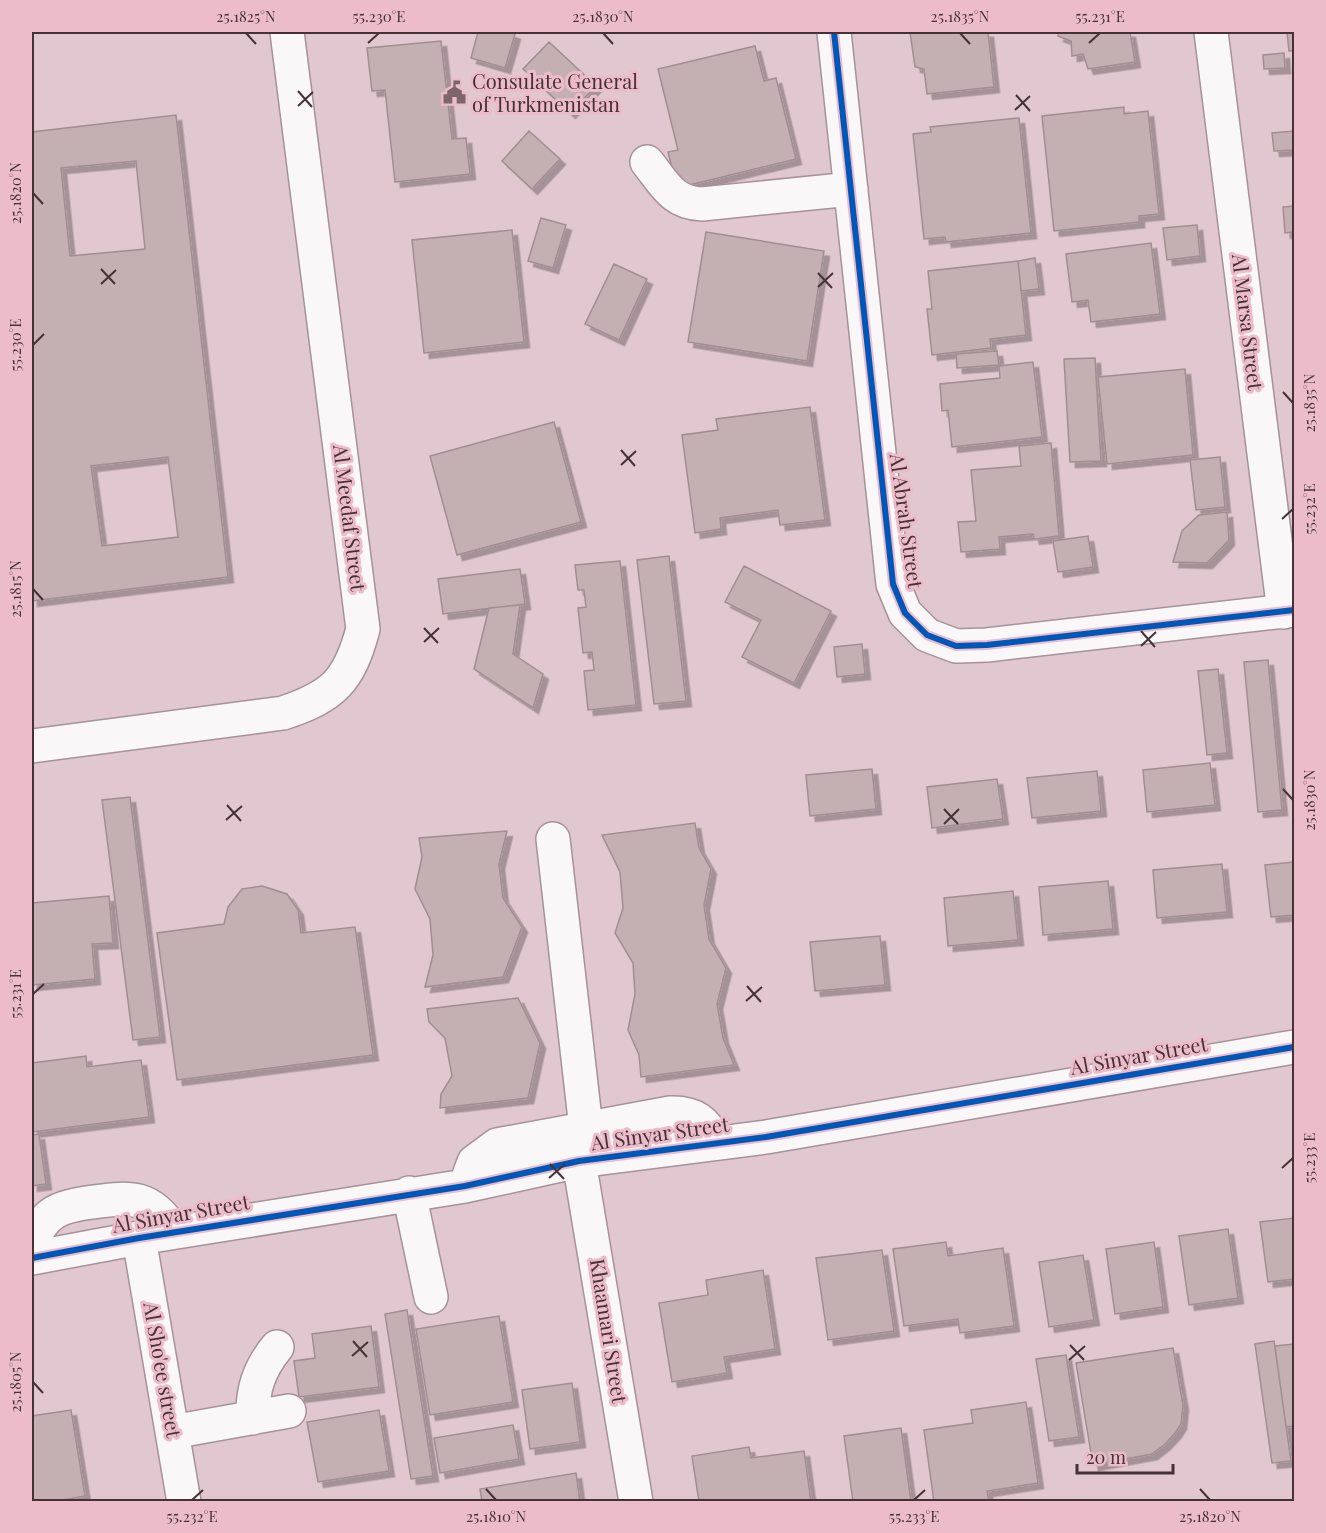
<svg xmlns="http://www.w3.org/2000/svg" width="1326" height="1533" viewBox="0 0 1326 1533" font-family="'Playfair Display',serif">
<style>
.building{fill:#c4afb3;stroke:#a28e91;stroke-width:1.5;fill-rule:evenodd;filter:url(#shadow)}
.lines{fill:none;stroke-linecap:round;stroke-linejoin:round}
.minor-casing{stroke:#a69299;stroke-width:36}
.minor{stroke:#faf7f8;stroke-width:33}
.cycleway-casing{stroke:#ecbcca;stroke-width:10}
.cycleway{stroke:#0057b8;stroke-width:6}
.ticks{fill:none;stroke:#443237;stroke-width:2}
.labels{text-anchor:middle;stroke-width:6;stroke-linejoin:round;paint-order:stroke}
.poi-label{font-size:20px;fill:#443237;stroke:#ecbcca;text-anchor:start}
.street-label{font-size:20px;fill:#443237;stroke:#ecbcca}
.neatline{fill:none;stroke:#443237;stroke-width:2}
.ticks-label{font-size:15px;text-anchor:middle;fill:#443237}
</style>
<defs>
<filter id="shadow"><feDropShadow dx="5.5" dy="5.5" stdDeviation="0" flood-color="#0004"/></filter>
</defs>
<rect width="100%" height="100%" fill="#e1c7cf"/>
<path class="building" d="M 478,32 L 509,32 L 515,34 L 505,68 L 471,58 Z
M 910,32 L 988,32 L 994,87 L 927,94 L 924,69 L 915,67 Z
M 1059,32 L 1130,32 L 1135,62 L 1088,69 L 1083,54 L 1072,56 L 1071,41 L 1058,36 Z
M 1287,32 L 1294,32 L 1294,51 L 1289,51 Z
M 441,41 L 452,139 L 466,138 L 470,174 L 395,182 L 385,90 L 372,91 L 367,48 Z
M 549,42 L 596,86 L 570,113 L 523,69 Z
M 755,46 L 764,81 L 776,78 L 796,159 L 677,188 L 668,152 L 678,150 L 658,69 Z
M 1284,53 L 1285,68 L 1264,69 L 1263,55 Z
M 1124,107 L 1124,114 L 1148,111 L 1159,214 L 1139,216 L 1139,222 L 1054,231 L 1042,116 Z
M 176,115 L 228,577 L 32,601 L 32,132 ZM 136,161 L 145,249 L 70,256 L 61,168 ZM 168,457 L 178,537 L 102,546 L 91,466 Z
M 1019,118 L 1031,233 L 946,242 L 945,237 L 924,239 L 913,134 L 931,132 L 930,127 Z
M 529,131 L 560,159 L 532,189 L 502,161 Z
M 1294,131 L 1294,150 L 1274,151 L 1272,133 Z
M 1294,206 L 1294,232 L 1285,233 L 1283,207 Z
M 541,218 L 566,225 L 553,268 L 528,261 Z
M 1197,225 L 1200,256 L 1167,260 L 1163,228 Z
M 512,230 L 524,342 L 424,353 L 412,240 Z
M 706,232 L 824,251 L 807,361 L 688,342 Z
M 1151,243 L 1160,314 L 1091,322 L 1088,300 L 1072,302 L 1066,254 Z
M 1035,258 L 1039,289 L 1021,291 L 1018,261 Z
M 1018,261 L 1026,335 L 990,339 L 991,348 L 932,355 L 927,309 L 932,309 L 928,271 Z
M 614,264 L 647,279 L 619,340 L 585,324 Z
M 997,351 L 999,365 L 957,368 L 956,354 Z
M 1095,358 L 1101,461 L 1070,462 L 1064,359 Z
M 1033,362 L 1042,437 L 952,447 L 948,410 L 942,411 L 940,384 L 1000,378 L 999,366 Z
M 1185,369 L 1193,455 L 1107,464 L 1098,377 Z
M 810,407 L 825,520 L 780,525 L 778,510 L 720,518 L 721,529 L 695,533 L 682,435 L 718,430 L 716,419 Z
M 554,422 L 581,522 L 457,555 L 430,456 Z
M 1051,443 L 1059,536 L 1034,539 L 1033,534 L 999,537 L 1000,549 L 961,552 L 958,522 L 976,521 L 971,470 L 1021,466 L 1019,446 Z
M 1220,457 L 1225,507 L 1196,510 L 1190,460 Z
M 1227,512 L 1229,540 L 1207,563 L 1173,562 L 1182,531 L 1199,515 Z
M 1088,536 L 1093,567 L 1058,572 L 1053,541 Z
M 669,556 L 686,701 L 654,704 L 637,560 Z
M 620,561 L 636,705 L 588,710 L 584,671 L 594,670 L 592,652 L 583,653 L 578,608 L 586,607 L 584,590 L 578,590 L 575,565 Z
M 744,566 L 831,611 L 794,683 L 742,657 L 761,620 L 725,602 Z
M 520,569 L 525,604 L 443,614 L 438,579 Z
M 520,605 L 513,654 L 543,674 L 533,708 L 474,669 L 489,608 Z
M 862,644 L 865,674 L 837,677 L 834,647 Z
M 1268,660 L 1282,810 L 1258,812 L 1244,662 Z
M 1218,669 L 1227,753 L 1207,755 L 1198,671 Z
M 1210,763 L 1215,805 L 1147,812 L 1143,770 Z
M 872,769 L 876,809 L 810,816 L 806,775 Z
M 1097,771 L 1101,811 L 1032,818 L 1027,778 Z
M 997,779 L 1003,819 L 932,828 L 927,787 Z
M 130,797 L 160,1037 L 133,1040 L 102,800 Z
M 695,823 L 699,848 L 711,869 L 704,905 L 709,939 L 726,968 L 717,1004 L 723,1038 L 734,1065 L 641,1077 L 639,1055 L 628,1030 L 635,994 L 633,963 L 615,933 L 623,908 L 620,872 L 602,835 Z
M 507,831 L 499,864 L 503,898 L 522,927 L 503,977 L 425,987 L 433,955 L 430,919 L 415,889 L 422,857 L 419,838 Z
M 1293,862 L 1294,915 L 1271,917 L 1265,865 Z
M 1222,864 L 1227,912 L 1157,918 L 1153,870 Z
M 1108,881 L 1113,929 L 1043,935 L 1039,887 Z
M 262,886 L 287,894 L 298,910 L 301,933 L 355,927 L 373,1055 L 177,1080 L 157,933 L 224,924 L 228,907 L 242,889 Z
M 1013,891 L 1018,940 L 948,946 L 944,898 Z
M 109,896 L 113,943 L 92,944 L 95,979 L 32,985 L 32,903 Z
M 880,936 L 885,985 L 815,991 L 810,942 Z
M 518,998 L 540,1043 L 528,1098 L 440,1108 L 441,1094 L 452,1076 L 445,1038 L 429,1022 L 427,1009 Z
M 86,1056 L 87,1067 L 141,1060 L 149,1117 L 32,1132 L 32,1063 Z
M 39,1134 L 46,1184 L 32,1186 L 32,1135 Z
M 1294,1218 L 1294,1279 L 1268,1282 L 1260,1222 Z
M 1228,1229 L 1238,1298 L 1189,1305 L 1179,1236 Z
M 946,1242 L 948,1256 L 1003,1248 L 1014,1326 L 960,1333 L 958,1319 L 904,1326 L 893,1249 Z
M 1154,1242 L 1163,1307 L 1115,1314 L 1106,1249 Z
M 882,1250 L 894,1331 L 828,1340 L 816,1258 Z
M 1083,1255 L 1094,1320 L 1049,1327 L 1039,1262 Z
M 763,1270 L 775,1349 L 724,1357 L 727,1373 L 672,1382 L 659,1303 L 708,1295 L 706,1280 Z
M 407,1310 L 433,1476 L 411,1479 L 385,1314 Z
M 499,1316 L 513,1402 L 430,1415 L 416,1329 Z
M 371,1326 L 379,1387 L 299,1397 L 294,1361 L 315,1358 L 312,1334 Z
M 1274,1341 L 1291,1461 L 1272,1463 L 1255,1344 Z
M 1294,1344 L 1294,1426 L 1286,1427 L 1275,1346 Z
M 1173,1348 L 1183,1405 L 1181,1424 L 1176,1432 L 1165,1444 L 1152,1454 L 1093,1465 L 1076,1363 Z
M 1066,1355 L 1079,1437 L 1049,1441 L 1036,1359 Z
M 572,1383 L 580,1442 L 530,1449 L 522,1390 Z
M 1026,1402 L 1038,1483 L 987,1491 L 989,1502 L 934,1502 L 924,1430 L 973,1423 L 971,1410 Z
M 71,1410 L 85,1496 L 52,1502 L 32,1502 L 32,1416 Z
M 379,1410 L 389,1471 L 318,1482 L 307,1422 Z
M 513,1425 L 519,1459 L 440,1473 L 434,1438 Z
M 901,1428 L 911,1502 L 853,1502 L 844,1436 Z
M 749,1447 L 751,1458 L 804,1451 L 811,1502 L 699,1502 L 692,1456 Z
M 576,1473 L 580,1502 L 482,1502 L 480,1489 Z"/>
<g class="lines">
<defs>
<path id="minor" d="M 834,32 L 893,584 L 905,613 L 927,635 L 956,646 L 987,645 L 1294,610
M 1211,32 L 1284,612
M 647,162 C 664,183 672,203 702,204 L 851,189
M 32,746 L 283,713 C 334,696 349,681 363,629 L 287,32
M 553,839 L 586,1128
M 579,1161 L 636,1502
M 465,1186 L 474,1162 L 497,1145 L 670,1113 C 695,1112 706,1122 716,1142
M 409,1193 L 431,1297
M 139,1238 L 184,1502
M 32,1243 C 44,1211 61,1206 93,1202 C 132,1197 151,1195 174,1232
M 32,1258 L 139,1238 L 465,1186 L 579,1161 L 766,1137 L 1294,1047
M 253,1418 C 252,1390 259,1369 277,1347
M 172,1432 L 289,1411"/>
</defs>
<use href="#minor" class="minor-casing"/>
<use href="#minor" class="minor"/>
<defs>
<path id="cycleway" d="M 834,32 L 893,584 L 905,613 L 927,635 L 956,646 L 987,645 L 1294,610
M 32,1258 L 139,1238 L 465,1186 L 579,1161 L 766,1137 L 1294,1047"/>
</defs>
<use href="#cycleway" class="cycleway-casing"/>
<use href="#cycleway" class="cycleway"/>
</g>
<path class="ticks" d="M 246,33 L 256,44M 603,33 L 613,44M 960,33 L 970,44M 368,43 L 379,33M 1089,43 L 1100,33M 298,91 L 312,107M 1016,95 L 1030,111M 298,106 L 313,92M 1015,110 L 1030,96M 33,193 L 43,204M 101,269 L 115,284M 818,273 L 832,288M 101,284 L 116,270M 818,287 L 833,273M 33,345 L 44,334M 1283,392 L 1293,403M 621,450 L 635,466M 621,465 L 636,451M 1282,519 L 1293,509M 33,589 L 43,600M 424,628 L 438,643M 1141,631 L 1155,647M 424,642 L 439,628M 1141,646 L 1156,632M 1283,789 L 1293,800M 227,805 L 241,821M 944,809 L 958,824M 226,820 L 242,806M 944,824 L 959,809M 747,986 L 761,1002M 33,994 L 44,984M 746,1001 L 762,987M 550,1164 L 564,1179M 1282,1168 L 1293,1158M 549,1178 L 565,1164M 353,1341 L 367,1357M 1070,1345 L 1084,1360M 352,1356 L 368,1342M 1069,1360 L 1085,1346M 33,1382 L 43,1393M 486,1489 L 496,1500M 1200,1489 L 1210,1500M 192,1500 L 203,1490M 914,1500 L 925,1490"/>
<defs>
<symbol id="civic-bare" viewBox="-9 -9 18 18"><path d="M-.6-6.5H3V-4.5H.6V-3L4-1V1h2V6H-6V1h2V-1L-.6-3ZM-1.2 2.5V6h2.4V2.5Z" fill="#7b666c" stroke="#ecbcca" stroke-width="2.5" paint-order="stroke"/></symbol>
</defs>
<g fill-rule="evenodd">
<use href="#civic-bare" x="438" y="76" width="33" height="33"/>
</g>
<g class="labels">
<g class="poi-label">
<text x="472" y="89">Consulate General<tspan x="472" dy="23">of Turkmenistan</tspan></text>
</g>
<g class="street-label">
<text transform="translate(1247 322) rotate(83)" y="7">Al Marsa Street</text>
<text transform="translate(349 518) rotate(83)" y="7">Al Meedaf Street</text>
<text transform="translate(906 521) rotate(82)" y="7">Al Abrah Street</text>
<text transform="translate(1139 1056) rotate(-10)" y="7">Al Sinyar Street</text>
<text transform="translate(660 1134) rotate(-8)" y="7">Al Sinyar Street</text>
<text transform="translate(181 1214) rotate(-10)" y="7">Al Sinyar Street</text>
<text transform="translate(608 1331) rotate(81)" y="7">Khaamari Street</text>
<text transform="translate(162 1370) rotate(80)" y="7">Al Sho'ee street</text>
</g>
</g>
<rect width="1326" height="1533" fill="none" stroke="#ecbcca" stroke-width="66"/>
<path d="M1077 1464v9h96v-9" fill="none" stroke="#443237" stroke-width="3"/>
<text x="1086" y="1464" font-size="18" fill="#443237" stroke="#ecbcca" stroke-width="4.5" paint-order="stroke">20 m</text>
<rect x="33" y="33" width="1260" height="1467" class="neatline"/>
<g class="ticks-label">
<text x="246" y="22">25.1825°N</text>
<text x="379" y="22">55.230°E</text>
<text x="603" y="22">25.1830°N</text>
<text x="960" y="22">25.1835°N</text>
<text x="1100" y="22">55.231°E</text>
<text transform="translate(16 193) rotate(-90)" y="5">25.1820°N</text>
<text transform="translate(16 345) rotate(-90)" y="5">55.230°E</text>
<text transform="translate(1310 403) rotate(-90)" y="5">25.1835°N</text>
<text transform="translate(1310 509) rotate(-90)" y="5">55.232°E</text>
<text transform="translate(16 589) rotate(-90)" y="5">25.1815°N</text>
<text transform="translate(1310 800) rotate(-90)" y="5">25.1830°N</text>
<text transform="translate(16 994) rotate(-90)" y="5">55.231°E</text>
<text transform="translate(1310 1158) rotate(-90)" y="5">55.233°E</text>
<text transform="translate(16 1382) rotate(-90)" y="5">25.1805°N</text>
<text x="192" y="1522">55.232°E</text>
<text x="496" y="1522">25.1810°N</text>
<text x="914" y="1522">55.233°E</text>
<text x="1210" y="1522">25.1820°N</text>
</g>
</svg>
